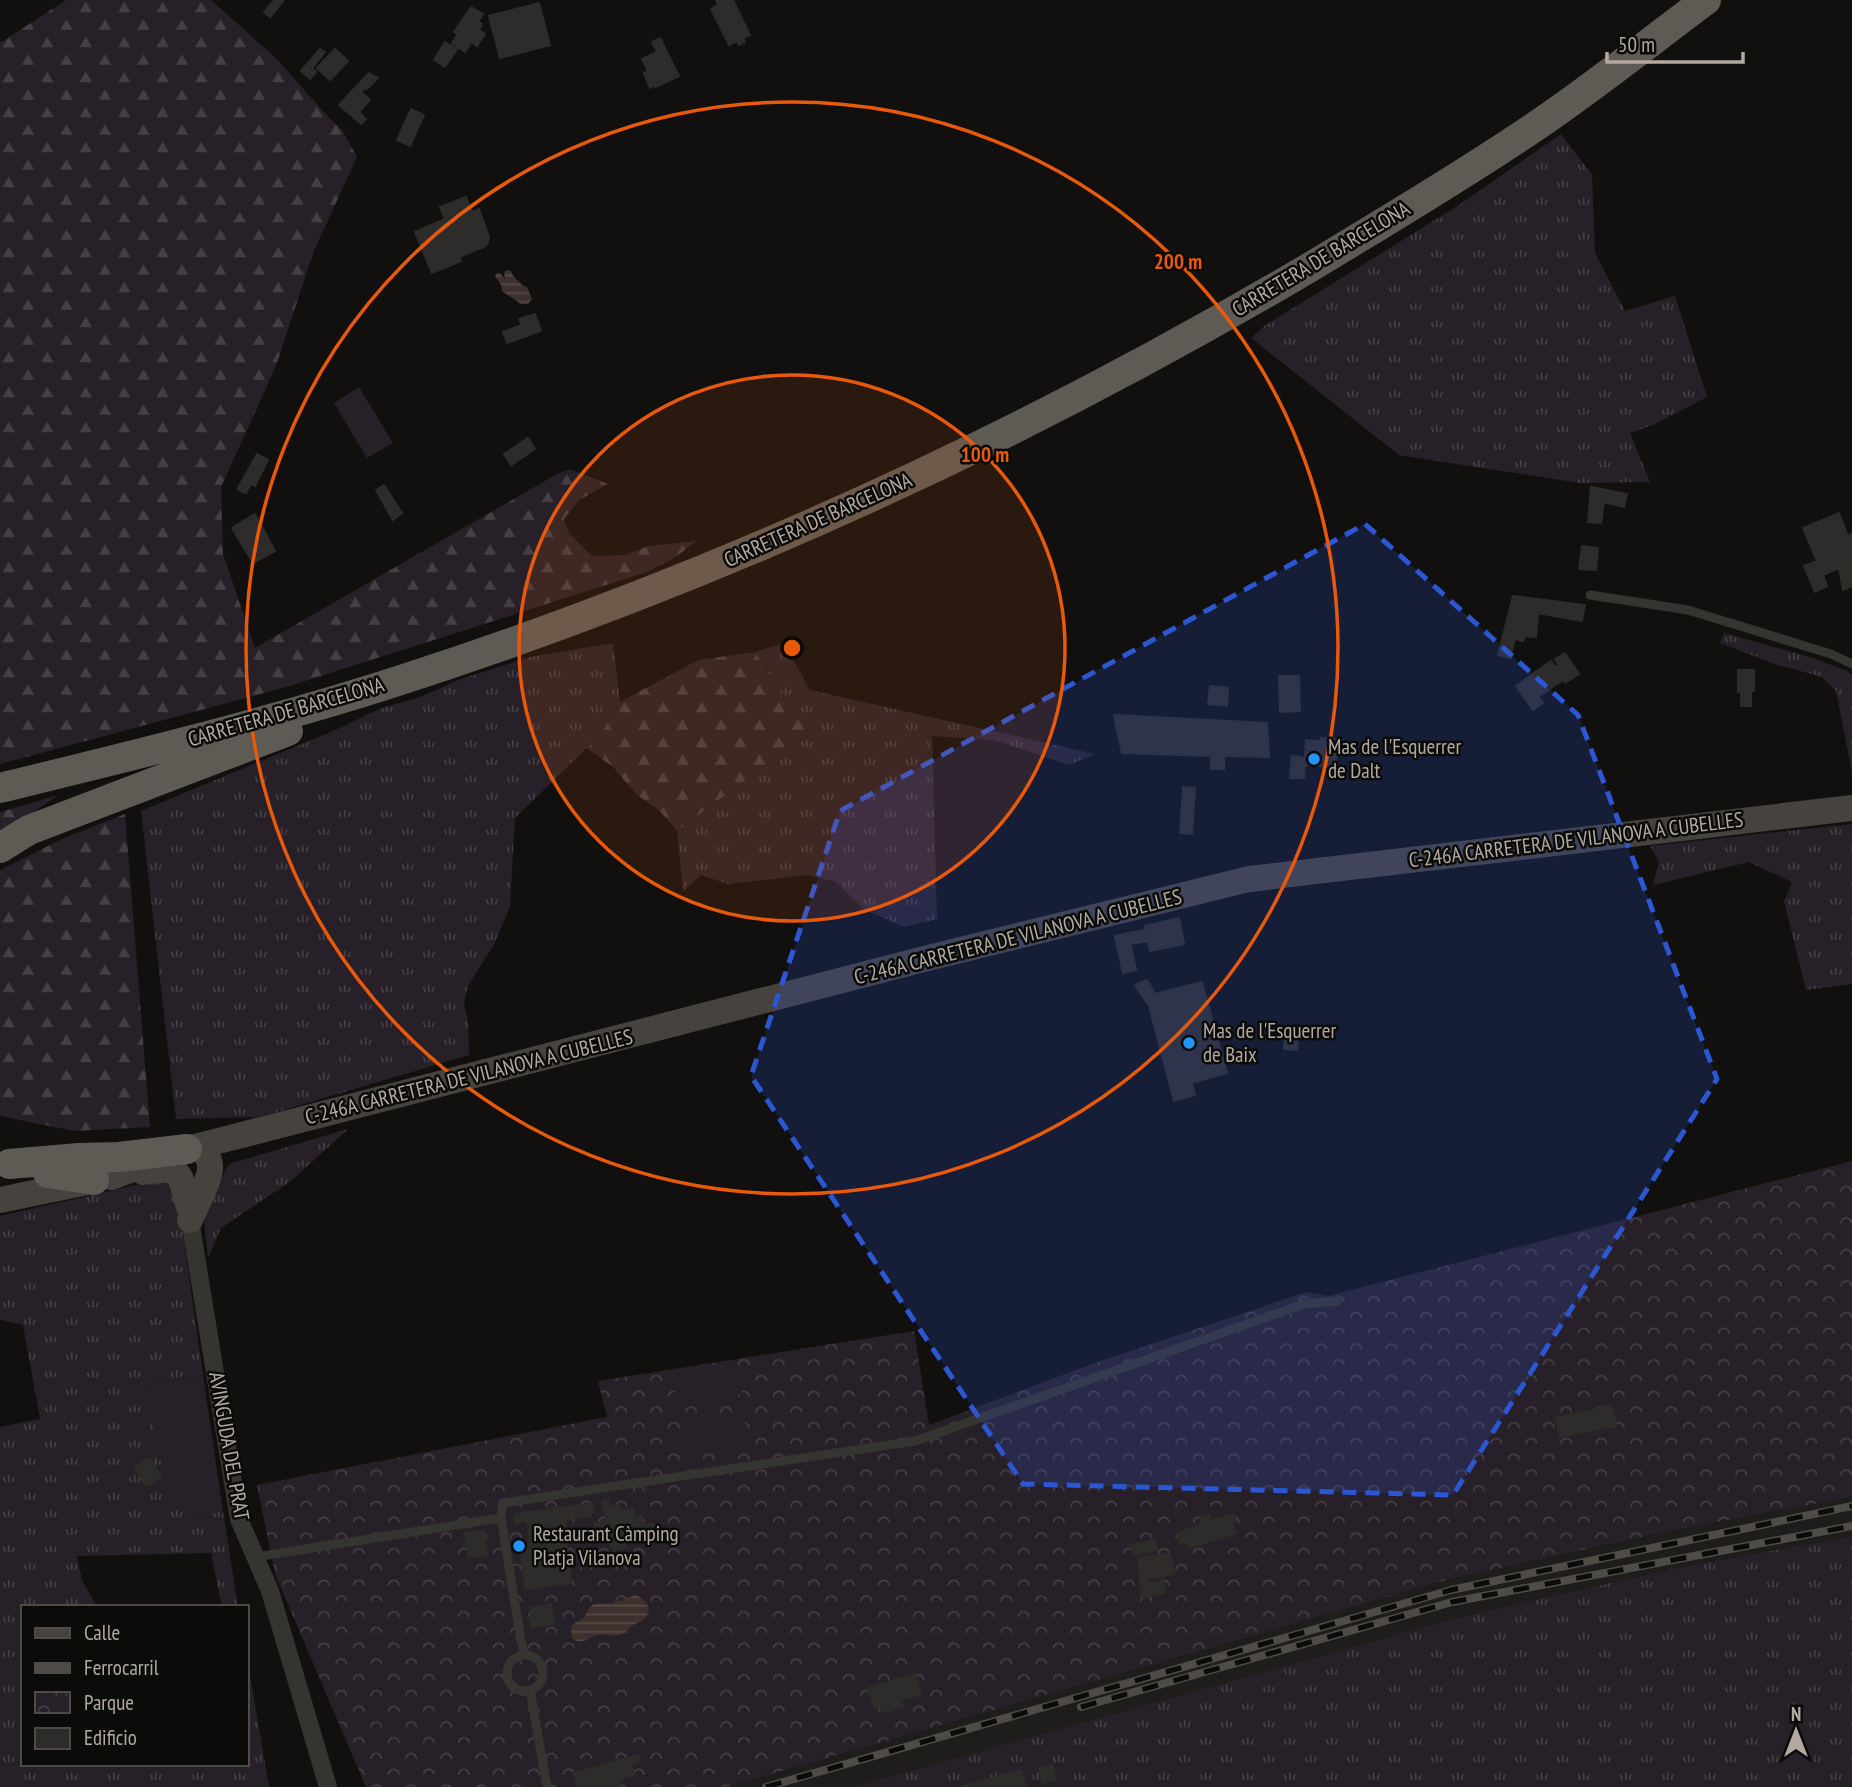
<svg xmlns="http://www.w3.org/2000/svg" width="1852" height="1787" viewBox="0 0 1852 1787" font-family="'PT Sans Narrow',sans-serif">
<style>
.built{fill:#1e1d1b}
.grass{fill:url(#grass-tufts)}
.forest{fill:url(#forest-firs)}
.park{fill:url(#park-crowns)}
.garden{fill:#282028}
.water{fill:url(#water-rules)}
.building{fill:#2d2c2a;stroke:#2d2c29;stroke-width:2}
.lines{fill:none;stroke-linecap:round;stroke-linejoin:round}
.service{stroke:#363430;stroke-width:9}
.minor{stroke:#363430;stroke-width:18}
.secondary{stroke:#46423e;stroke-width:26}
.trunk{stroke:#5e5a54;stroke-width:30}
.rail-casing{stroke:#4f4b47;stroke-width:8}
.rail{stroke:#0b0b0a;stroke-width:5;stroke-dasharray:16;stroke-linecap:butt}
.marked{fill:#2c57d2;fill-opacity:0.2;stroke:#2c57d2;stroke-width:5;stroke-dasharray:14 9;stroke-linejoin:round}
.ring{fill:none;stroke:#e8590c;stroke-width:3.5}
.poi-dot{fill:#2295f6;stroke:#0b0b0a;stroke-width:2.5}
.labels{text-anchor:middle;stroke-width:5;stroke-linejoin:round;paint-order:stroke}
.street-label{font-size:21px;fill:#b2a9a0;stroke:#0b0b0a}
.poi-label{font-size:21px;fill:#b2a9a0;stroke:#0b0b0a;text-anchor:start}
.centre{fill:#e8590c;stroke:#0b0b0a;stroke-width:3.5}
.ring-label{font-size:21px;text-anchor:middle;font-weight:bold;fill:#e8590c;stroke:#0b0b0a;stroke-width:5;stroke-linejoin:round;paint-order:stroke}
</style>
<defs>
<pattern id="grass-tufts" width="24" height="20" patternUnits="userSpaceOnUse" patternTransform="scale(1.75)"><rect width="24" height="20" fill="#282028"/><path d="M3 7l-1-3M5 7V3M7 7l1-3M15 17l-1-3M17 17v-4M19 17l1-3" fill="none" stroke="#453e44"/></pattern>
<pattern id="forest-firs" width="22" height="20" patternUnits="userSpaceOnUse" patternTransform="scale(1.75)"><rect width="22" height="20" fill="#282028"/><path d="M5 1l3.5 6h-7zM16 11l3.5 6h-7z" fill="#453e44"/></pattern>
<pattern id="park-crowns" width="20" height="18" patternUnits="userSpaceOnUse" patternTransform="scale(1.75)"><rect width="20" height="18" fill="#282028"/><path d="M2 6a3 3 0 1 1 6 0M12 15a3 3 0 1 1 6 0" fill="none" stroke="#453e44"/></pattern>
<pattern id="water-rules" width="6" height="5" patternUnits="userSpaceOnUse" patternTransform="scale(1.75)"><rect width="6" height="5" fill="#3e302c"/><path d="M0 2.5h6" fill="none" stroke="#584b47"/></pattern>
</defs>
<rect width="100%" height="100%" fill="#11100f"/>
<path class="built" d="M 1852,1497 L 1852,1536 L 1672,1569 L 1456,1618 L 852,1787 L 727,1787 L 1450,1579 L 1665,1532 Z"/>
<path class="grass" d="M 1561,134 L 1592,175 L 1595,253 L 1625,311 L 1675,296 L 1707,397 L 1653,425 L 1630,433 L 1650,482 L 1580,483 L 1399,455 L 1251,338 L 1264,326 L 1456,207 Z
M 1724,633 L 1813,658 L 1847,671 L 1852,675 L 1852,772 L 1836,691 L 1822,677 L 1775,664 L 1720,643 Z
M 613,643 L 620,702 L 602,733 L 515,818 L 510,907 L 494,944 L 468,986 L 464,1003 L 468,1022 L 469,1055 L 260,1117 L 176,1119 L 141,811 L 333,731 L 382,708 L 420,697 L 461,679 L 530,657 Z
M 784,643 L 810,690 L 1095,754 L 1069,765 L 994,740 L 932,736 L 937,919 L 905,927 L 865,910 L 836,882 L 808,875 L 728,884 L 701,875 L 683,892 L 677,831 L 808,734 L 755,652 Z
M 1852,824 L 1852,984 L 1806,990 L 1784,901 L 1792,882 L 1749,862 L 1653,885 L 1659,862 L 1650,846 Z
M 348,1129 L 291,1181 L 221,1228 L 208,1258 L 203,1211 L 229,1164 Z
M 171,1177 L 178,1198 L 203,1375 L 144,1386 L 193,1516 L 223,1511 L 238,1607 L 222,1607 L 211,1553 L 77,1556 L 82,1580 L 97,1607 L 23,1607 L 23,1764 L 247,1764 L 247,1658 L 269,1787 L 0,1787 L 0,1427 L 40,1419 L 23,1325 L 0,1320 L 0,1216 Z
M 1852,1536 L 1852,1787 L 852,1787 L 1456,1618 L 1672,1569 Z"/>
<path class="forest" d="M 66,0 L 211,0 L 277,59 L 330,119 L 342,130 L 357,157 L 313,253 L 276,366 L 221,487 L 223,554 L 255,648 L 557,474 L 570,469 L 608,484 L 579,500 L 564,519 L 569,533 L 592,556 L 625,555 L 648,546 L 697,541 L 674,558 L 647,572 L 283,688 L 0,764 L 0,43 Z
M 755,652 L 808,734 L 677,831 L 659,810 L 637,795 L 613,767 L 587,748 L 602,733 L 620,702 L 698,660 Z
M 58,795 L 0,836 L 0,812 Z
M 125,814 L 150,1127 L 75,1131 L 0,1116 L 0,870 L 62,839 Z"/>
<path class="park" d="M 1852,1161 L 1852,1497 L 1665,1532 L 1450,1579 L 727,1787 L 366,1787 L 275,1574 L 257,1485 L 607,1417 L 598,1381 L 914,1331 L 929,1425 L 1092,1364 L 1306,1292 L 1328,1296 Z"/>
<path class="garden" d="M 359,387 L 393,443 L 367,458 L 334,403 Z
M 738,1366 L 742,1394 L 677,1404 L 673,1375 Z
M 203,1375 L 223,1511 L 193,1516 L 168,1494 L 144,1386 Z
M 744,1414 L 748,1443 L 685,1452 L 680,1424 Z"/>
<path class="water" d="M 506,270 L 511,271 C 513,278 518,279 522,285 L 527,287 L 532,299 L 528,304 L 521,304 L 502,291 L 501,285 L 495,276 L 497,273 L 500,273 L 505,279 L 504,273 Z
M 635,1595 C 646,1598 655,1611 643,1620 C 640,1622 636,1623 633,1625 C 628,1628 625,1634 620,1635 C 612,1637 605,1633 597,1635 C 587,1638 582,1646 572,1638 L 571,1627 L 575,1623 L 584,1618 L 589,1608 L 594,1604 L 614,1603 Z"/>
<path class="building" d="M 274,0 L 284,0 L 270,17 L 264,12 Z
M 716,0 L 733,0 L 750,35 L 743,38 L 745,42 L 739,45 L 737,41 L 729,45 L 711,9 L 718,5 Z
M 539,3 L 550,45 L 500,58 L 489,16 Z
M 471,7 L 483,14 L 478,22 L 482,24 L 479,30 L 485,34 L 477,46 L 471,42 L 465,52 L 452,43 L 458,34 L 454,32 Z
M 660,38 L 679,76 L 656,87 L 655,85 L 650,88 L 644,73 L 648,71 L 642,59 L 657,52 L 652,42 Z
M 445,42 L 457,49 L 445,67 L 434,60 Z
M 320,49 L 325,52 L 312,68 L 316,72 L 310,79 L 301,71 Z
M 335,49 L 348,61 L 330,80 L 317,68 Z
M 369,73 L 378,78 L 367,89 L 365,88 L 361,92 L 370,100 L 359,112 L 366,119 L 361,124 L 339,105 Z
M 411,109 L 424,115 L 410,146 L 397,140 Z
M 466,197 L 472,212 L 479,209 L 489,237 L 488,242 L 486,246 L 459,257 L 461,261 L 432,273 L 415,232 L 445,219 L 440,207 Z
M 535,314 L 541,331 L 507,343 L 503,332 L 522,325 L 519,319 Z
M 528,438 L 535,449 L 511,465 L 504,454 Z
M 257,454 L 268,460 L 255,486 L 251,484 L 246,493 L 238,490 L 238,488 Z
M 384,485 L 402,513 L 393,520 L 376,490 Z
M 1591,487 L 1627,494 L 1624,507 L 1604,502 L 1601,523 L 1588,522 Z
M 1839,513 L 1848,536 L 1852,533 L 1852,586 L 1843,590 L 1839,568 L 1823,575 L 1827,586 L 1815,592 L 1804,566 L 1817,561 L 1803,528 Z
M 255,514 L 275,551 L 253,563 L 232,528 Z
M 1582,546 L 1598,548 L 1596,570 L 1579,569 Z
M 1513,596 L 1585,605 L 1582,621 L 1538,613 L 1536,637 L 1525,636 L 1523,641 L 1515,639 L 1510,658 L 1498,655 Z
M 1565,653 L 1579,674 L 1565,683 L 1563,680 L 1538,697 L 1543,703 L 1533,710 L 1516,686 L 1551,661 L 1555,667 L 1559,665 L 1555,659 Z
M 1738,670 L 1754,670 L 1754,691 L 1751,691 L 1751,706 L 1741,706 L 1741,692 L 1738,692 Z
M 1279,676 L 1299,676 L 1300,711 L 1280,712 Z
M 1210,686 L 1228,688 L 1227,706 L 1208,704 Z
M 1114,715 L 1267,723 L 1269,757 L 1224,756 L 1224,769 L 1211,769 L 1211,756 L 1122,753 Z
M 1321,738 L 1343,740 L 1342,748 L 1337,747 L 1336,767 L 1305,765 L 1304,778 L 1290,778 L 1292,756 L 1305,758 L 1306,740 L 1320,741 Z
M 1183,787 L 1195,788 L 1192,834 L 1180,833 Z
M 1179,918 L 1184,944 L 1150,951 L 1145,926 Z
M 1146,930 L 1148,941 L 1130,944 L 1128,933 Z
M 1128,933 L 1136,970 L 1123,973 L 1115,936 Z
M 1147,980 L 1155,994 L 1202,982 L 1227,1073 L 1192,1083 L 1195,1095 L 1174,1101 L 1149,1006 L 1135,985 Z
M 1285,1035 L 1298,1036 L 1297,1050 L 1284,1049 Z
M 1612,1406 L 1616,1425 L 1560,1437 L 1556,1418 Z
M 150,1458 L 161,1477 L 146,1486 L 135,1467 Z
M 608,1500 L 609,1507 L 619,1505 L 620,1511 L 633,1509 L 634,1517 L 641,1515 L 643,1525 L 653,1524 L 655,1540 L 637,1543 L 636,1536 L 623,1538 L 625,1548 L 612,1551 L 610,1541 L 597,1543 L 594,1523 L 607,1521 L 602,1501 Z
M 592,1504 L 594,1512 L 590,1513 L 591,1516 L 565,1519 L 571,1583 L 526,1589 L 519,1546 L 530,1544 L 527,1521 L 515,1523 L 514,1514 Z
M 1233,1514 L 1236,1521 L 1232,1522 L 1236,1533 L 1189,1548 L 1187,1542 L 1181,1544 L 1177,1533 L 1202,1524 L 1200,1518 L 1209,1515 L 1211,1521 Z
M 481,1531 L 484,1532 L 487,1555 L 468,1557 L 465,1533 Z
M 1155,1540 L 1157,1550 L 1133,1555 L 1131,1545 Z
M 1170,1554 L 1174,1574 L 1148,1578 L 1149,1584 L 1164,1581 L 1165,1593 L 1142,1597 L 1138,1558 Z
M 551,1604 L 554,1624 L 531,1627 L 530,1617 L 533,1617 L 531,1608 Z
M 915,1674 L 921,1694 L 901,1700 L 903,1707 L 883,1712 L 881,1706 L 874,1708 L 868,1688 Z
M 639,1755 L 641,1761 L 631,1764 L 634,1775 L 619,1780 L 621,1787 L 578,1787 L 574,1773 Z
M 1052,1765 L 1056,1779 L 1043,1783 L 1039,1769 Z
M 1021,1770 L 1026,1787 L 961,1787 Z"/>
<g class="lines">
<path class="service" d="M 1590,595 L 1688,610 L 1831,654 L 1852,664
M 255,1557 L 501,1518
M 525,1655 L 521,1641 L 501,1518 L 503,1503 L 915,1441 L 1304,1304 L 1337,1301
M507 1673a18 18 0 1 1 36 0a18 18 0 1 1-36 0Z
M 530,1690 L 547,1787"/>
<path class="minor" d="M 190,1220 L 239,1519 L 270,1591 L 328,1787"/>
<path class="secondary" d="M 143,1172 C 184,1166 178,1171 189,1207
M 111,1177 L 187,1149 L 230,1138 L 928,958 L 1249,879 L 1852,808
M 0,1200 L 87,1182
M 190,1220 C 195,1207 211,1179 210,1166 C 210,1158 204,1152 200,1146"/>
<path class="trunk" d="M 0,788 C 135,755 272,722 404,679 C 722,576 1025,436 1312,266 C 1385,222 1459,178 1530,130 C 1590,90 1647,44 1706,0
M 0,848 L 29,830 L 288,731
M 9,1164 L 79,1158 L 119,1157 L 187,1149
M 48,1173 L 94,1180"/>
<defs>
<path id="rail" d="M 1081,1707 L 1452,1602 L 1852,1526
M 766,1787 L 1451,1590 L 1852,1506"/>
</defs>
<use href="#rail" class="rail-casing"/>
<use href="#rail" class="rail"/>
</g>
<path class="marked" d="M 1365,524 L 1578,715 L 1717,1079 L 1453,1495 L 1023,1484 L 751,1076 L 840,811 Z"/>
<circle cx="792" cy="648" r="273" fill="#e8590c" fill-opacity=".12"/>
<g class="ring">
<circle cx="792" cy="648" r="273"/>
<circle cx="792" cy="648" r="546"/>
</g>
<g class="poi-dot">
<circle cx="1314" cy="759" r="7"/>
<circle cx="1189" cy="1043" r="7"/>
<circle cx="519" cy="1546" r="7"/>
</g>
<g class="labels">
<g class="street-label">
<text transform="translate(1321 259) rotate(-31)" y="7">CARRETERA DE BARCELONA</text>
<text transform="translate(818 520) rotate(-24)" y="7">CARRETERA DE BARCELONA</text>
<text transform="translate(286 712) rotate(-16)" y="7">CARRETERA DE BARCELONA</text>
<text transform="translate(1576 840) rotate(-7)" y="7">C-246A CARRETERA DE VILANOVA A CUBELLES</text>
<text transform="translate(1018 937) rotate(-14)" y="7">C-246A CARRETERA DE VILANOVA A CUBELLES</text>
<text transform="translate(469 1077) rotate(-14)" y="7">C-246A CARRETERA DE VILANOVA A CUBELLES</text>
<text transform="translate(229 1446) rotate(80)" y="7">AVINGUDA DEL PRAT</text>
</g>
<g class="poi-label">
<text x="1328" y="754">Mas de l'Esquerrer<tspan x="1328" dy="24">de Dalt</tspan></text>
<text x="1203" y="1038">Mas de l'Esquerrer<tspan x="1203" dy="24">de Baix</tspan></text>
<text x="533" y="1541">Restaurant Càmping<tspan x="533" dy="24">Platja Vilanova</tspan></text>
</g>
</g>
<circle cx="792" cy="648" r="10" class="centre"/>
<g class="ring-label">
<text x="1178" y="269">200 m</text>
<text x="985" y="462">100 m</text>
</g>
<rect x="21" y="1605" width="228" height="161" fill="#0b0b0a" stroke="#4e4a46" stroke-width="2"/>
<rect x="35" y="1628" width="35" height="10" fill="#46423e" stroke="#4e4a46" stroke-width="2"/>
<text x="84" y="1640" font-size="21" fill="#b2a9a0">Calle</text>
<rect x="35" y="1663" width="35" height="10" fill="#4f4b47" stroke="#4e4a46" stroke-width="2"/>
<text x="84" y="1675" font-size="21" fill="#b2a9a0">Ferrocarril</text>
<rect x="35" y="1692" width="35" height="21" fill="url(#park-crowns)" stroke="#4e4a46" stroke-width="2"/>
<text x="84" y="1710" font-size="21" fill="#b2a9a0">Parque</text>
<rect x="35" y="1728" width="35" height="21" fill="#2d2c2a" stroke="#4e4a46" stroke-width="2"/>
<text x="84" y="1745" font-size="21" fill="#b2a9a0">Edificio</text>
<g transform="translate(1796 1731)" stroke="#0b0b0a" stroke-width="5" paint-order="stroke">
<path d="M0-5L12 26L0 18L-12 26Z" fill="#b2a9a0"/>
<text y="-10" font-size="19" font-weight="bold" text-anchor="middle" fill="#b2a9a0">N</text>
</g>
<path d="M1607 52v10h136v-10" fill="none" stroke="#b2a9a0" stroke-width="3.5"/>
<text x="1618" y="52" font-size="21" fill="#b2a9a0" stroke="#0b0b0a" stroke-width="5" paint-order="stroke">50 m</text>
</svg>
